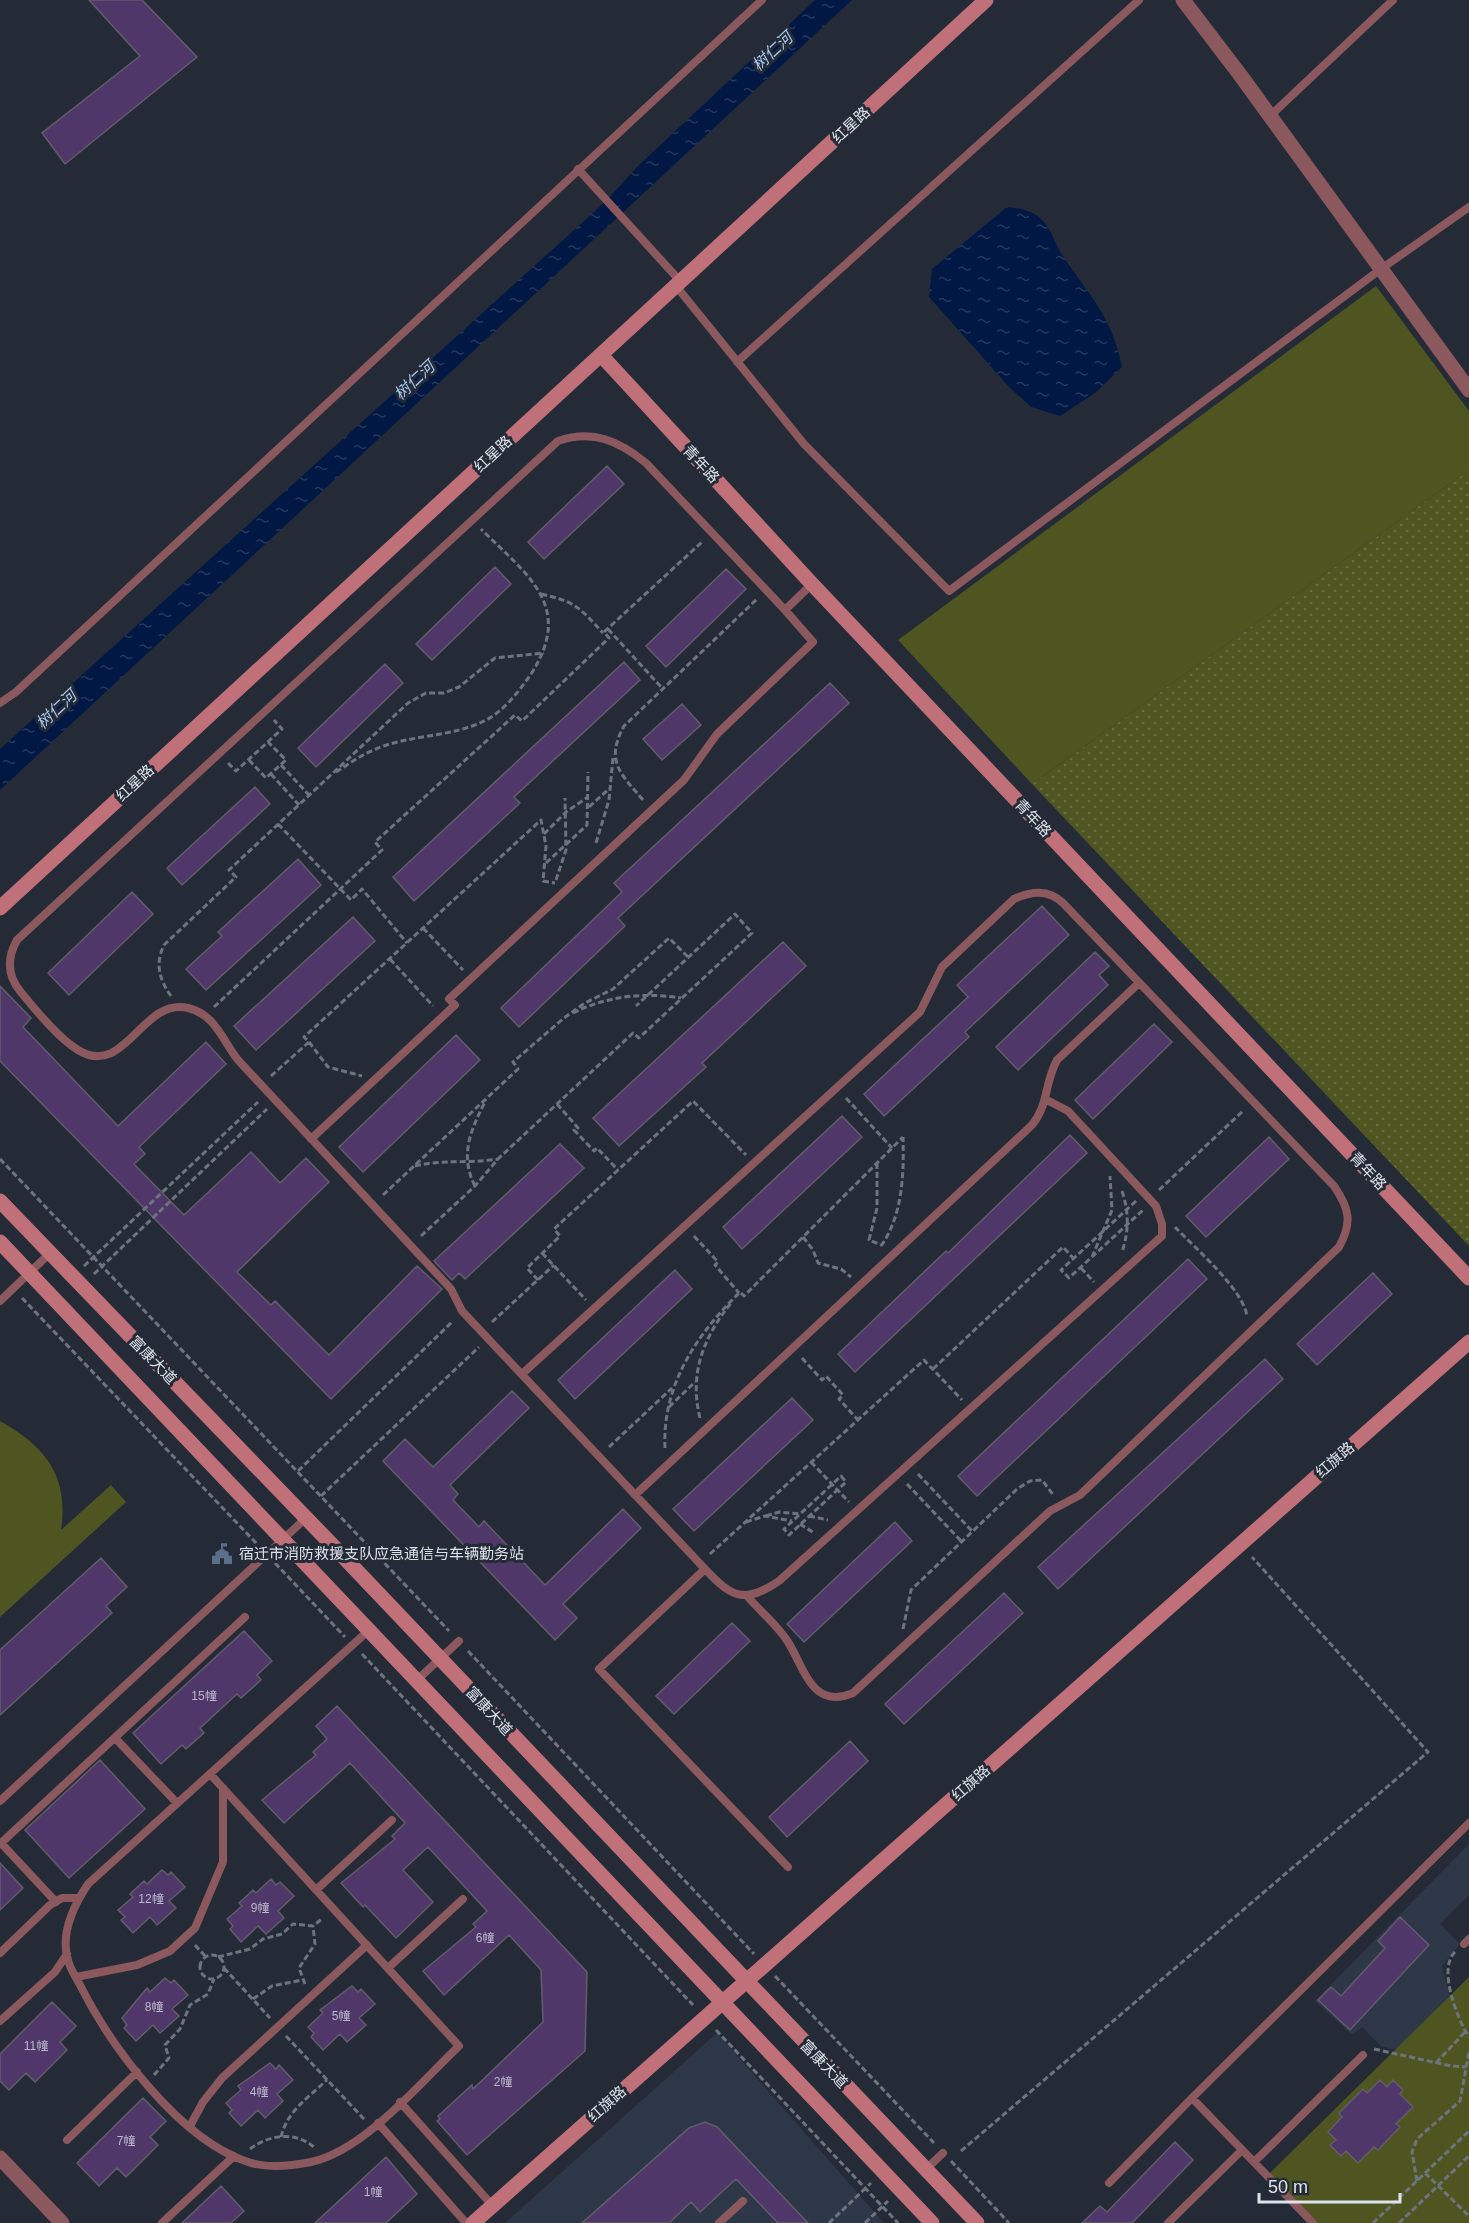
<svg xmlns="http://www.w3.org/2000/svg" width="1469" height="2223" viewBox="0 0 1469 2223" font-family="Helvetica,'Noto Sans SC',sans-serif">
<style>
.built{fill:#2d3747}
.grass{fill:url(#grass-dots)}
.green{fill:#4f5521}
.water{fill:url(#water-ripples)}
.building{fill:#50376a;stroke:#625c6a;stroke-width:1.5}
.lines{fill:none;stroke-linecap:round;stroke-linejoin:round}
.path{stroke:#6e747e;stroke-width:3;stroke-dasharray:6 3;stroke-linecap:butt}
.lane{stroke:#8a585d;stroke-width:8}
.street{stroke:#8a585d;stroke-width:15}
.secondary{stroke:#c07078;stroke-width:15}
.labels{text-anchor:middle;stroke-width:6;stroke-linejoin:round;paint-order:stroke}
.number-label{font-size:12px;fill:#bab8ca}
.street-label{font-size:15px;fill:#dee3ea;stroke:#242b37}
.poi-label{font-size:15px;fill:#dee3ea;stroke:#242b37;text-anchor:start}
.water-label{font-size:16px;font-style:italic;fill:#aac9f5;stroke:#242b37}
</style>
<defs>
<pattern id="grass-dots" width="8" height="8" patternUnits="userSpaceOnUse" patternTransform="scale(1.5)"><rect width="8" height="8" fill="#4f5521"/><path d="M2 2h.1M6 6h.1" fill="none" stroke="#686d41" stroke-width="1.8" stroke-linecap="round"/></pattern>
<pattern id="water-ripples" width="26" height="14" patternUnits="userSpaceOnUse" patternTransform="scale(1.5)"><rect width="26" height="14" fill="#001843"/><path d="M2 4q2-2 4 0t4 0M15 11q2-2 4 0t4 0" fill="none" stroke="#25395e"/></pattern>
</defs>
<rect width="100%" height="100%" fill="#242b37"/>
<path class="built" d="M 1469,1844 L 1469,1895 L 1440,1924 L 1460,1944 L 1442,1966 L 1459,2031 L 1406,2053 L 1381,2046 L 1362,2027 L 1352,2035 L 1315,2001 Z
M 717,2033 L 884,2223 L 505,2223 Z"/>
<path class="grass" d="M 1469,470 L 1469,1246 L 1032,784 Z"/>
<path class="green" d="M 1376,286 L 1469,411 L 1469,470 L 1032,784 L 898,640 Z
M 0,1421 C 46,1447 69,1476 61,1530 L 111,1485 L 126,1502 L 0,1617 Z
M 1469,1977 L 1469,2223 L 1317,2223 L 1269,2174 Z"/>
<path class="water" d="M 815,0 L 852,0 L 0,790 L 0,749 L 605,202 L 638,166 Z
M 1007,207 C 1020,209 1032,210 1041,219 C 1051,227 1055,244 1062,255 C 1089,295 1112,316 1122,367 L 1095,393 L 1060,416 L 1031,407 L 1009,387 L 929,297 L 932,269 Z"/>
<path class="building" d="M 89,0 L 142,0 L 197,57 L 65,164 L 42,133 L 140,56 Z
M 607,466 L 624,484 L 544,559 L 528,542 Z
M 495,567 L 511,584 L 432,660 L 416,644 Z
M 726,569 L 746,589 L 666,667 L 646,646 Z
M 624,662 L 640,680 L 514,797 L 520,803 L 414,901 L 393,877 Z
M 385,664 L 403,683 L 316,767 L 298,748 Z
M 830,683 L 849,703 L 618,918 L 625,926 L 519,1027 L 501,1008 L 622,892 L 614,883 Z
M 682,704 L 701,725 L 662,760 L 643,739 Z
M 255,787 L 270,804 L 182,885 L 167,868 Z
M 298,859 L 321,885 L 206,990 L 186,969 L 222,936 L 218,932 Z
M 132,892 L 153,914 L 69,995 L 48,973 Z
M 1042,906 L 1069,935 L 965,1032 L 969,1037 L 884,1116 L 864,1094 L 968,997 L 957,985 Z
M 353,917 L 375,941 L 256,1050 L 234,1026 Z
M 783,942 L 806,966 L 702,1063 L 706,1067 L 619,1146 L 593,1118 Z
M 1095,952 L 1109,966 L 1099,975 L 1108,985 L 1018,1070 L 996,1047 Z
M 0,986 L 31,1018 L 23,1027 L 118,1126 L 206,1042 L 226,1064 L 139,1147 L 145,1154 L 134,1164 L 184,1215 L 251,1152 L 280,1183 L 306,1158 L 329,1182 L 237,1272 L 271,1305 L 275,1301 L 329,1355 L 417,1266 L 442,1289 L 331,1399 L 0,1061 Z
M 1154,1024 L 1172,1042 L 1093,1119 L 1075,1100 Z
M 456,1035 L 480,1060 L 363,1172 L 339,1147 Z
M 842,1116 L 862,1137 L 742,1249 L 723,1227 Z
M 1070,1135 L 1087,1153 L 855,1372 L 838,1354 L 946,1251 L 948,1253 Z
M 1269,1137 L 1289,1159 L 1206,1237 L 1186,1216 Z
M 560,1144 L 584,1168 L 465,1279 L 459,1273 L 452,1280 L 434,1261 Z
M 1188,1259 L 1207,1279 L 977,1496 L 958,1476 Z
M 675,1270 L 692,1289 L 575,1399 L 558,1380 Z
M 1373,1273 L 1392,1294 L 1317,1365 L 1297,1344 Z
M 1265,1359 L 1283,1379 L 1058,1589 L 1038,1567 Z
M 512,1391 L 529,1408 L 450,1485 L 458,1494 L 453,1500 L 479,1527 L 484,1521 L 545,1585 L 623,1509 L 641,1528 L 563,1604 L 577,1618 L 555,1640 L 383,1461 L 405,1439 L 433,1467 Z
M 792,1398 L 813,1420 L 694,1531 L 673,1509 Z
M 895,1522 L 912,1541 L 804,1642 L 787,1624 Z
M 101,1558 L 127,1587 L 106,1606 L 112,1613 L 0,1715 L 0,1650 Z
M 1004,1593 L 1023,1613 L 904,1724 L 885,1704 Z
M 732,1623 L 750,1641 L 674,1714 L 656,1696 Z
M 244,1631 L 272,1661 L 257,1675 L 261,1680 L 241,1698 L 237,1694 L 200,1728 L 204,1733 L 186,1749 L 182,1745 L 161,1764 L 133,1733 Z
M 337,1706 L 587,1972 L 585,2051 L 467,2155 L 437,2121 L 440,2119 L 438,2116 L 472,2085 L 473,2089 L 543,2022 L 541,1970 L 509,1935 L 444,1995 L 423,1971 L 476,1927 L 473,1924 L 487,1911 L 428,1847 L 403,1870 L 433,1902 L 396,1938 L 365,1905 L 363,1907 L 341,1883 L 395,1839 L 392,1836 L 405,1823 L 350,1763 L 284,1823 L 262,1800 L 316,1755 L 313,1752 L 327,1739 L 316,1726 Z
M 850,1741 L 868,1761 L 787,1837 L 769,1817 Z
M 100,1760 L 145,1809 L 69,1878 L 25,1830 Z
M 0,1863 L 23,1888 L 0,1910 Z
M 162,1870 L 168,1875 L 171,1872 L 185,1887 L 169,1901 L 176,1908 L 157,1925 L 150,1917 L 133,1933 L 121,1920 L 125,1917 L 118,1910 L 133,1897 L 130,1894 L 144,1881 L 147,1884 Z
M 271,1879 L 276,1885 L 280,1882 L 294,1896 L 278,1911 L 284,1918 L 266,1934 L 258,1926 L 241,1942 L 230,1929 L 233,1926 L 227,1919 L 242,1906 L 239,1903 L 253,1890 L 256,1893 Z
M 1400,1917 L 1429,1945 L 1350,2030 L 1318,2000 L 1331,1987 L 1341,1996 L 1385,1948 L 1378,1941 Z
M 165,1978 L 171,1983 L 174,1980 L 188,1995 L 172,2009 L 179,2016 L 160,2033 L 153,2025 L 136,2041 L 124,2028 L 127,2025 L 122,2018 L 147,1988 L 150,1992 Z
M 352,1986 L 358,1992 L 361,1989 L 375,2004 L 359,2018 L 366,2025 L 347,2042 L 340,2034 L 323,2050 L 311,2037 L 314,2033 L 308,2027 L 323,2013 L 320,2010 Z
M 52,2002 L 76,2026 L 60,2042 L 67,2050 L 35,2082 L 26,2073 L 9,2090 L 0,2081 L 0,2054 Z
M 270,2063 L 276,2069 L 279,2065 L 293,2080 L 277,2094 L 283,2101 L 265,2118 L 258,2110 L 241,2126 L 229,2113 L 232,2110 L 226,2103 L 241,2090 L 238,2086 Z
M 1380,2080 L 1387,2087 L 1393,2080 L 1403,2090 L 1400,2094 L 1413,2107 L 1396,2124 L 1400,2127 L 1378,2150 L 1374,2147 L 1358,2163 L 1346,2151 L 1341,2156 L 1330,2145 L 1336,2140 L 1328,2132 L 1342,2117 L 1339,2113 L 1363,2089 L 1367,2093 Z
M 143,2098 L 166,2121 L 150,2137 L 158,2145 L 126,2177 L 117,2168 L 99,2186 L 77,2163 Z
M 705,2122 L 717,2127 L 808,2223 L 778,2223 L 736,2179 L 700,2212 L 691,2202 L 669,2223 L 582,2223 L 689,2128 Z
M 1175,2142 L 1193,2160 L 1132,2223 L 1082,2223 L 1100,2206 L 1107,2212 Z
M 386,2157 L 417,2194 L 386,2223 L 315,2223 Z
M 221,2186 L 244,2211 L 231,2223 L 182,2223 Z"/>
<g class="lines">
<path class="path" d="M 541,594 C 576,602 579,607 603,633
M 608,629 L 662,688
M 249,760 L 266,778 L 286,760 L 268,742
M 228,763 L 236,771 L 282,729 L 274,720
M 281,765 L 309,795
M 336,772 C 349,764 362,754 376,749 C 407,735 455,737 486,720 C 504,711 520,690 531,674 C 575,606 527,575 481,529
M 271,774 L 299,805
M 643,800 C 620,773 605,761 624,726 L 757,599
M 589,807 L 609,789
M 278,824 L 351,900 L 362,889 L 407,943
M 544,834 L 566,812 L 588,797
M 596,843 L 609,800 L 613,758
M 546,863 L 587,825 L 588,772
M 556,880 L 566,850 L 565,798
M 423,928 L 463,970
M 390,959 L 433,1006
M 171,996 C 159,979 155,964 164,945 L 236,877 L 229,870 L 408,703 L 426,693 L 444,693 L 459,687 L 495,658 L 544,653
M 214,1007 L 382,850 L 375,842 L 515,715 L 522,721 L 609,638 L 604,632 L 702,542
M 573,1013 C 607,996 644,992 681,998
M 309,1042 L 328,1067 L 362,1076
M 271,1076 L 309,1042 L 304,1037 L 541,820 L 546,846 L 543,881 L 555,883
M 846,1098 L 892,1148
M 557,1104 L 578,1128 L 574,1130 L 594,1151 L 597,1148 L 618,1170
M 0,1159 L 449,1631
M 877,1163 L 877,1208 L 869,1240 L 881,1245
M 415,1166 C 443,1159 469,1164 498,1159
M 475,1186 C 459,1155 471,1129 486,1100
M 1159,1190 L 1244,1110
M 1122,1191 C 1129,1212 1129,1231 1122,1252
M 383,1195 L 518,1069 L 513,1062 L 564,1018 L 585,1003 L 613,989 L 669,938 L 688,957
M 1136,1201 L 1061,1270 L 1069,1278 L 1143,1210
M 1175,1227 C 1194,1247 1245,1291 1247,1317
M 421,1236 L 475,1186 L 498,1159 L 633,1033 L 639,1038 L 752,933 L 735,914 L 636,1006
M 694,1236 L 718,1262 L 715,1265 L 739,1293
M 803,1237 L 813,1250 L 818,1263 L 841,1269 L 851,1277
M 881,1246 C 903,1215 904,1173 903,1137
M 542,1253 L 586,1300
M 1092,1257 L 1112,1210 L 1110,1176
M 84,1266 L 258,1102
M 1081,1268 L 1094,1282
M 94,1274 L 267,1109
M 538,1280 L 527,1268 L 560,1236 L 554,1229 L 693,1101 L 746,1155
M 22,1298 L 258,1545
M 492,1322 L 554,1265
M 802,1358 L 822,1380 L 826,1376 L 843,1395 L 839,1399 L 858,1420
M 933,1369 L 1063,1247 L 1073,1258
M 669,1407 L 695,1382
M 700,1418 C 689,1374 703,1338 731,1303
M 609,1447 L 672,1388
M 665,1448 C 662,1385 697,1334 740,1292 L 744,1296 L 903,1137
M 811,1462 L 849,1502
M 298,1471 L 453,1321
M 918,1474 L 972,1531
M 841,1476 L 846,1482 L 789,1535 L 784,1529 Z
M 907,1484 L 961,1541
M 321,1496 L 479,1347
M 766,1516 L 779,1512 L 800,1514
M 809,1516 L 828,1520
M 746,1522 L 765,1516 L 792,1521
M 800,1524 L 814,1533
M 710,1554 L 924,1360 L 962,1400
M 275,1563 L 345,1637
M 903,1629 L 911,1590 L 1017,1489 L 1030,1481 L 1042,1480 L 1054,1496
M 468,1651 L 754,1954
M 362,1654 L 693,2005
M 195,1945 L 206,1957
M 1455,1952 C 1437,1969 1458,2020 1469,2037
M200 1967a12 12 0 1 1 24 0a12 12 0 1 1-24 0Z
M 218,1957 L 250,1949 L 263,1939 L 282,1934 L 293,1924 L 313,1926 L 323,1918
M 224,1968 L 270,2018
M 775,1976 L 934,2143
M 305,1984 L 299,1968 L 315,1944 L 313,1926
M 253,1999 L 272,1986 L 302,1980
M 716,2030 L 898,2223
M 286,2036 L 364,2119
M 1374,2049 L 1451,2066 L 1466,2067
M 1436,2063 L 1465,2032
M 154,2075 L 169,2058 L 165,2045 L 180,2029 L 190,2005 L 208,1994 L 214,1979
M 281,2137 C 287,2111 309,2097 327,2080
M 250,2149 C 270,2134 296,2131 315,2148
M 961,2151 L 1428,1752 L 1252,1557
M 951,2161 L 1009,2223
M 1425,2173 L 1469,2216
M 1417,2181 L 1412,2152 L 1417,2139 L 1460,2101 L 1469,2052
M 829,2223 L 871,2183
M 865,2223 L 888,2201
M 1373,2223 L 1469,2131
M 1399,2223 L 1469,2156"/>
<path class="lane" d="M 1270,116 L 1393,0
M 578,169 L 681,282
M 676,286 L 804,444 L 949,591 L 1381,269 L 1469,207
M 737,362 L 1139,0
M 0,703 L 16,692 L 762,0
M 311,1139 L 455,1005 L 449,999 L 684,780 L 717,734 L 813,642 L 785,610
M 0,1301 L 50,1253
M 522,1374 L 920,1012 L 942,967 L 1014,899 C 1032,891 1048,889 1063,903 L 1334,1186 C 1349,1208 1353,1222 1339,1247 L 1080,1495 L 1050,1511 L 853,1693 C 812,1710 805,1669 788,1642 C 778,1626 760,1611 747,1596
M 635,1495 L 1032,1125 C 1049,1104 1044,1084 1057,1060 L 1139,983
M 705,1569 C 732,1598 745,1604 779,1581 L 1162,1236 L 1162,1224 L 1156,1206 L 1068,1111 L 1045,1099
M 416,1681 L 459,1641
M 115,1738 L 177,1803
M 210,1774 L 459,2046 C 421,2082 364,2151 311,2162 C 291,2166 268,2169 248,2162 C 180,2140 111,2047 80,1985 C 76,1977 70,1969 68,1960 C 60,1934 74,1905 88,1884 C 181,1800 275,1715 368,1631
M 0,1801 L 306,1518
M 1,1843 L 56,1902
M 0,1844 L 245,1617
M 788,1867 L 599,1669 L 705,1569 L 462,1311 L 451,1289 L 238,1060 C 223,1041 215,1014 188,1008 C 142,997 125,1079 78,1050 C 59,1039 34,1008 20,991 C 7,975 7,958 17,940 L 558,441 C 593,429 619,441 646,463 L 785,610 L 812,584
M 316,1890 L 392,1820
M 1464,1944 L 1469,1939
M 0,1953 L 50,1905 L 62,1898 L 78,1898
M 388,1968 L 463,1899
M 76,1977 L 137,1965 L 170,1951 L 195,1928 L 223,1862 L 223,1788
M 0,2021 L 55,1972 L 67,1954
M 400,2102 L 492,2205
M 378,2123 L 466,2223
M 190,2126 L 203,2102 L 222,2078 L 367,1945
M 67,2140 L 137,2072
M 1254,2162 L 1363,2055
M 925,2170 L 943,2153
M 1109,2183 L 1192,2098
M 162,2223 L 234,2156
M 719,2223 L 743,2201
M 1168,2223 L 1242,2150
M 1313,2223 L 1192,2098 L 1469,1823"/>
<path class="street" d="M 1183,0 L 1241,76 L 1469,390
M 0,2158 L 62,2223"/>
<path class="secondary" d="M 601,355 L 812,584 L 1469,1278
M 0,908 L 986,0
M 0,1201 L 337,1550 L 977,2223
M 0,1242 L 932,2223
M 473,2223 L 1469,1342"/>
</g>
<defs>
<symbol id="civic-bare" viewBox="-9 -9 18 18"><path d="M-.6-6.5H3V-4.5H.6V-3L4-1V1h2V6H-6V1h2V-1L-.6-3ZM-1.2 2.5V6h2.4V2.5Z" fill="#5c6f8a" stroke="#242b37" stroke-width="2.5" paint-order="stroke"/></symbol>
</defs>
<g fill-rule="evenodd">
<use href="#civic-bare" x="207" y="1539" width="30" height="30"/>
</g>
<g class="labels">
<g class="number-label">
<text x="204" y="1700">15幢</text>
<text x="151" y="1903">12幢</text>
<text x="260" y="1912">9幢</text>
<text x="485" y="1942">6幢</text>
<text x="154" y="2011">8幢</text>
<text x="341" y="2020">5幢</text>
<text x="36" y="2050">11幢</text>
<text x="503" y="2086">2幢</text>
<text x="259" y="2096">4幢</text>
<text x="126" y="2145">7幢</text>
<text x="373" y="2196">1幢</text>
</g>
<g class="street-label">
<text transform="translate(851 125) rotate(-43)" y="5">红星路</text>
<text transform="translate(493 454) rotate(-43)" y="5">红星路</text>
<text transform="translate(701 464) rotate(47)" y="5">青年路</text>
<text transform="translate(135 783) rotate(-43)" y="5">红星路</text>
<text transform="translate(1033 818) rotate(47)" y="5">青年路</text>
<text transform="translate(1368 1171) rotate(47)" y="5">青年路</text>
<text transform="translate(153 1360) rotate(46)" y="5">富康大道</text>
<text transform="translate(1335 1460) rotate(-41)" y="5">红旗路</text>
<text transform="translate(489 1711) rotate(47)" y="5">富康大道</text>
<text transform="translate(971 1783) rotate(-42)" y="5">红旗路</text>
<text transform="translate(824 2064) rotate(46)" y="5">富康大道</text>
<text transform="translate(607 2104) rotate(-42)" y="5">红旗路</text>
</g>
<g class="poi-label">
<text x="239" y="1559">宿迁市消防救援支队应急通信与车辆勤务站</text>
</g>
<g class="water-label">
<text transform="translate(772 51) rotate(-43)" y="6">树仁河</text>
<text transform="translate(414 380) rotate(-43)" y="6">树仁河</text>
<text transform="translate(56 709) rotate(-43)" y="6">树仁河</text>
</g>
</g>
<path d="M1259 2193v9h141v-9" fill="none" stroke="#dee3ea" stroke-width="3"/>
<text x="1268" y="2193" font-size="18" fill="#dee3ea" stroke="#242b37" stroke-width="4.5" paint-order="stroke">50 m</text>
</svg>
